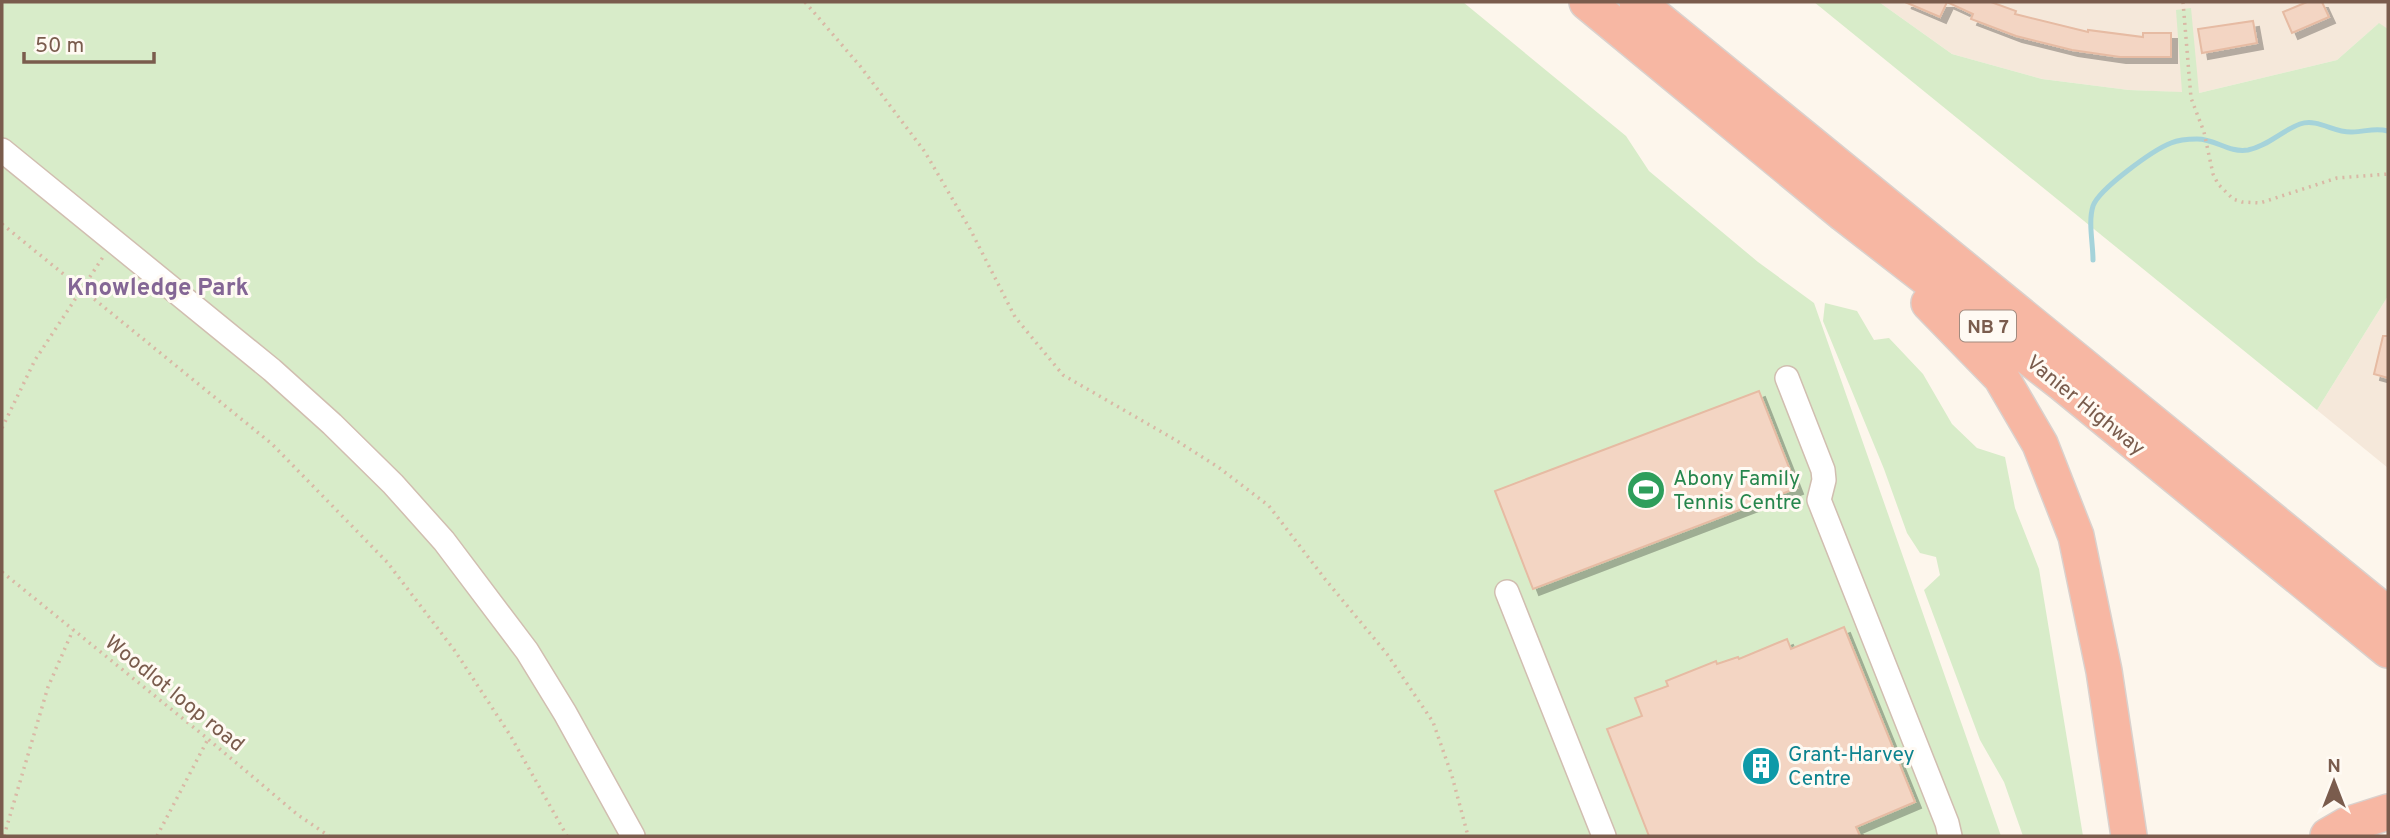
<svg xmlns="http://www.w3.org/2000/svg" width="2390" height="838" viewBox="0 0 2390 838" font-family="Overpass,sans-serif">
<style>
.residential{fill:#f5e8da}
.green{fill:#d8ecc9}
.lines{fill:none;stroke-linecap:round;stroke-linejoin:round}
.stream{stroke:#a5d3da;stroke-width:5}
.building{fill:#f3d5c3;stroke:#e6bba3;stroke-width:2;filter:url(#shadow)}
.minor-casing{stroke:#d1beb0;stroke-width:26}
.highway-casing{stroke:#dad1cd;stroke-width:38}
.path{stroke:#d9b8a5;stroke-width:3.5;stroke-dasharray:2 5;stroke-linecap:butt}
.minor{stroke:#fff;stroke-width:23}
.highway{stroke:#f7b7a3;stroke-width:35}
.labels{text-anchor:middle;stroke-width:6;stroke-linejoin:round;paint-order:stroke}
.shield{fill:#fffaf3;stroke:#a28b7f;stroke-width:2}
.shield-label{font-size:19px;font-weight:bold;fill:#7a5c4d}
.street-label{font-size:21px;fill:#7a5c4d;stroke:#fffaf3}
.leisure-label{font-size:21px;fill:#27864d;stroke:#fffaf3;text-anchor:start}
.culture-label{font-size:21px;fill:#0d838f;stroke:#fffaf3;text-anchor:start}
.quarter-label{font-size:24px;font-weight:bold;fill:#846695;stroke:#fffaf3}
</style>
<defs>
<filter id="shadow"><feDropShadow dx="6" dy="6" stdDeviation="0" flood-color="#0004"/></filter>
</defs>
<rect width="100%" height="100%" fill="#fdf6ec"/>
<path class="residential" d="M 1879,2 L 2388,2 L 2388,29 L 2378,24 L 2337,60 L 2199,93 L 2129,90 L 2042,79 L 1952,54 Z
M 2388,296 L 2388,468 L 2317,410 Z"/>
<path class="green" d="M 2,2 L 1463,2 L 1626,136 L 1649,171 L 1758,262 L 1814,303 L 2001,836 L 2,836 Z
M 1814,2 L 1879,2 L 1952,54 L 2042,79 L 2129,90 L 2182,92 L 2176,10 L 2191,8 L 2199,93 L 2337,60 L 2379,23 L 2388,29 L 2388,296 L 2317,410 Z
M 1825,303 L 1857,311 L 1874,340 L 1889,338 L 1923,374 L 1952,424 L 1977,448 L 2005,457 L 2015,508 L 2039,569 L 2083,836 L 2023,836 L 2004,782 L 1980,740 L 1924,590 L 1940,575 L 1936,557 L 1920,553 L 1907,533 L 1884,469 L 1823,321 Z"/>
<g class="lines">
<path class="stream" d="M 2093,260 C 2093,243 2088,222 2093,206 C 2099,189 2153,150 2171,143 C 2178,140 2189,139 2197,139 C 2216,139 2228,153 2248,150 C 2268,146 2281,131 2300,124 C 2318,118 2334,133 2352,132 C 2366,132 2374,127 2388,131"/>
</g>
<path class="building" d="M 1905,2 L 1991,2 L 2016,11 L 2015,14 L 2088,32 L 2088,30 L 2143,37 L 2143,33 L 2171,33 L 2171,57 L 2120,57 L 2072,50 L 2016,36 L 1971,19 L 1973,14 L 1947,2 L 1940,17 Z
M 2307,2 L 2322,2 L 2329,17 L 2292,33 L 2283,12 Z
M 2253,21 L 2257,43 L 2202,53 L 2198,29 Z
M 2383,336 L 2388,336 L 2388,378 L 2374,374 Z
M 1759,391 L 1797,488 L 1533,589 L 1495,491 Z
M 1844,627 L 1915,802 L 1856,827 L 1860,836 L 1649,836 L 1607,729 L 1642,716 L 1635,698 L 1668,686 L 1666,681 L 1716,661 L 1717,664 L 1738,657 L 1739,659 L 1787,639 L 1791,649 Z"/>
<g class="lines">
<defs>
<path id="minor" d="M 2,150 L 272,370 L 332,424 L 393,484 L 444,541 L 527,651 L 565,713 L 633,836
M 1787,378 L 1823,470 L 1824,480 L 1819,500 L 1947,823 L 1950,836
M 1507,592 L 1604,836"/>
<path id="highway" d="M 1587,2 L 1844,214 L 2063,384 L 2388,650
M 1637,2 L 2388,615
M 1929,303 L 2001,377 L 2040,444 L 2076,536 L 2104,671 L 2129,836
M 2328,836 L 2347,825 L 2388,812"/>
</defs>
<use href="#minor" class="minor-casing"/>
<use href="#highway" class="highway-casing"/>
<path class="path" d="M 805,2 L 860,66 L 925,152 L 970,229 L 1015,317 L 1063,375 L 1174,439 L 1218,467 L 1269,506 L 1325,579 L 1387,654 L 1433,722 L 1452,776 L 1468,836
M 2183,2 L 2191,98 L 2204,132 L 2213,174 L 2218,184 L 2233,199 L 2242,202 L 2260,203 L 2337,178 L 2388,174
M 2,224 L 272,444 L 387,562 L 455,651 L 510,735 L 567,836
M 2,428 L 35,360 L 103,257
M 2,572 L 208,739 L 298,815 L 329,836
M 4,836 L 48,687 L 73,630
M 157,836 L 208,739"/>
<use href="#minor" class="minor"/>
<use href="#highway" class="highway"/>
</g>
<defs>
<symbol id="stadium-disc" viewBox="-11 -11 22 22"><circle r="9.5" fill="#2e9e5b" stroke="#fffaf3"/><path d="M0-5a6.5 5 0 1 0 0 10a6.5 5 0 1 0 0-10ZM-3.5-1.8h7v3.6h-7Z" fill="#fff"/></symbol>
<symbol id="building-disc" viewBox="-11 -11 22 22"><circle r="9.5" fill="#0f9aa8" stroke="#fffaf3"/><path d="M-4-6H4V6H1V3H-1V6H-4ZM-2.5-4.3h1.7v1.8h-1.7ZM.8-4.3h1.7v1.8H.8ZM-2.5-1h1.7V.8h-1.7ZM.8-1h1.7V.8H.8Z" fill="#fff"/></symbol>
</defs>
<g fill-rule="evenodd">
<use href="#stadium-disc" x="1624" y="468" width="44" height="44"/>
<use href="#building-disc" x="1739" y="744" width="44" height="44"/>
</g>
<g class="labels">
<rect class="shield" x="1960" y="310.5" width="56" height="31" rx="5"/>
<g class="shield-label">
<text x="1988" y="333">NB 7</text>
</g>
<g class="street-label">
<text transform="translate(2086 405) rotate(39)" y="7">Vanier Highway</text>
<text transform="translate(175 693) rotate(39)" y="7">Woodlot loop road</text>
</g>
<g class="leisure-label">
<text x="1673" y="485">Abony Family<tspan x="1673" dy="24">Tennis Centre</tspan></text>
</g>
<g class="culture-label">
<text x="1788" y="761">Grant-Harvey<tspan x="1788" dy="24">Centre</tspan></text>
</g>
<g class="quarter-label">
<text x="158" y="295">Knowledge Park</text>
</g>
</g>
<rect width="2390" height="838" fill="none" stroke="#7a5c4d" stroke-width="7"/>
<g transform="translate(2334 782)" stroke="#fffaf3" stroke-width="5" paint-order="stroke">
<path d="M0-5L12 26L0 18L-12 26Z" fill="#7a5c4d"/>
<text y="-10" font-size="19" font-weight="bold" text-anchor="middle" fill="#7a5c4d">N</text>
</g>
<path d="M24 52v10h130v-10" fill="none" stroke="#7a5c4d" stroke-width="3.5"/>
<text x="35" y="52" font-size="21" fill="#7a5c4d" stroke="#fffaf3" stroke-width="5" paint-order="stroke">50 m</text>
</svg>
